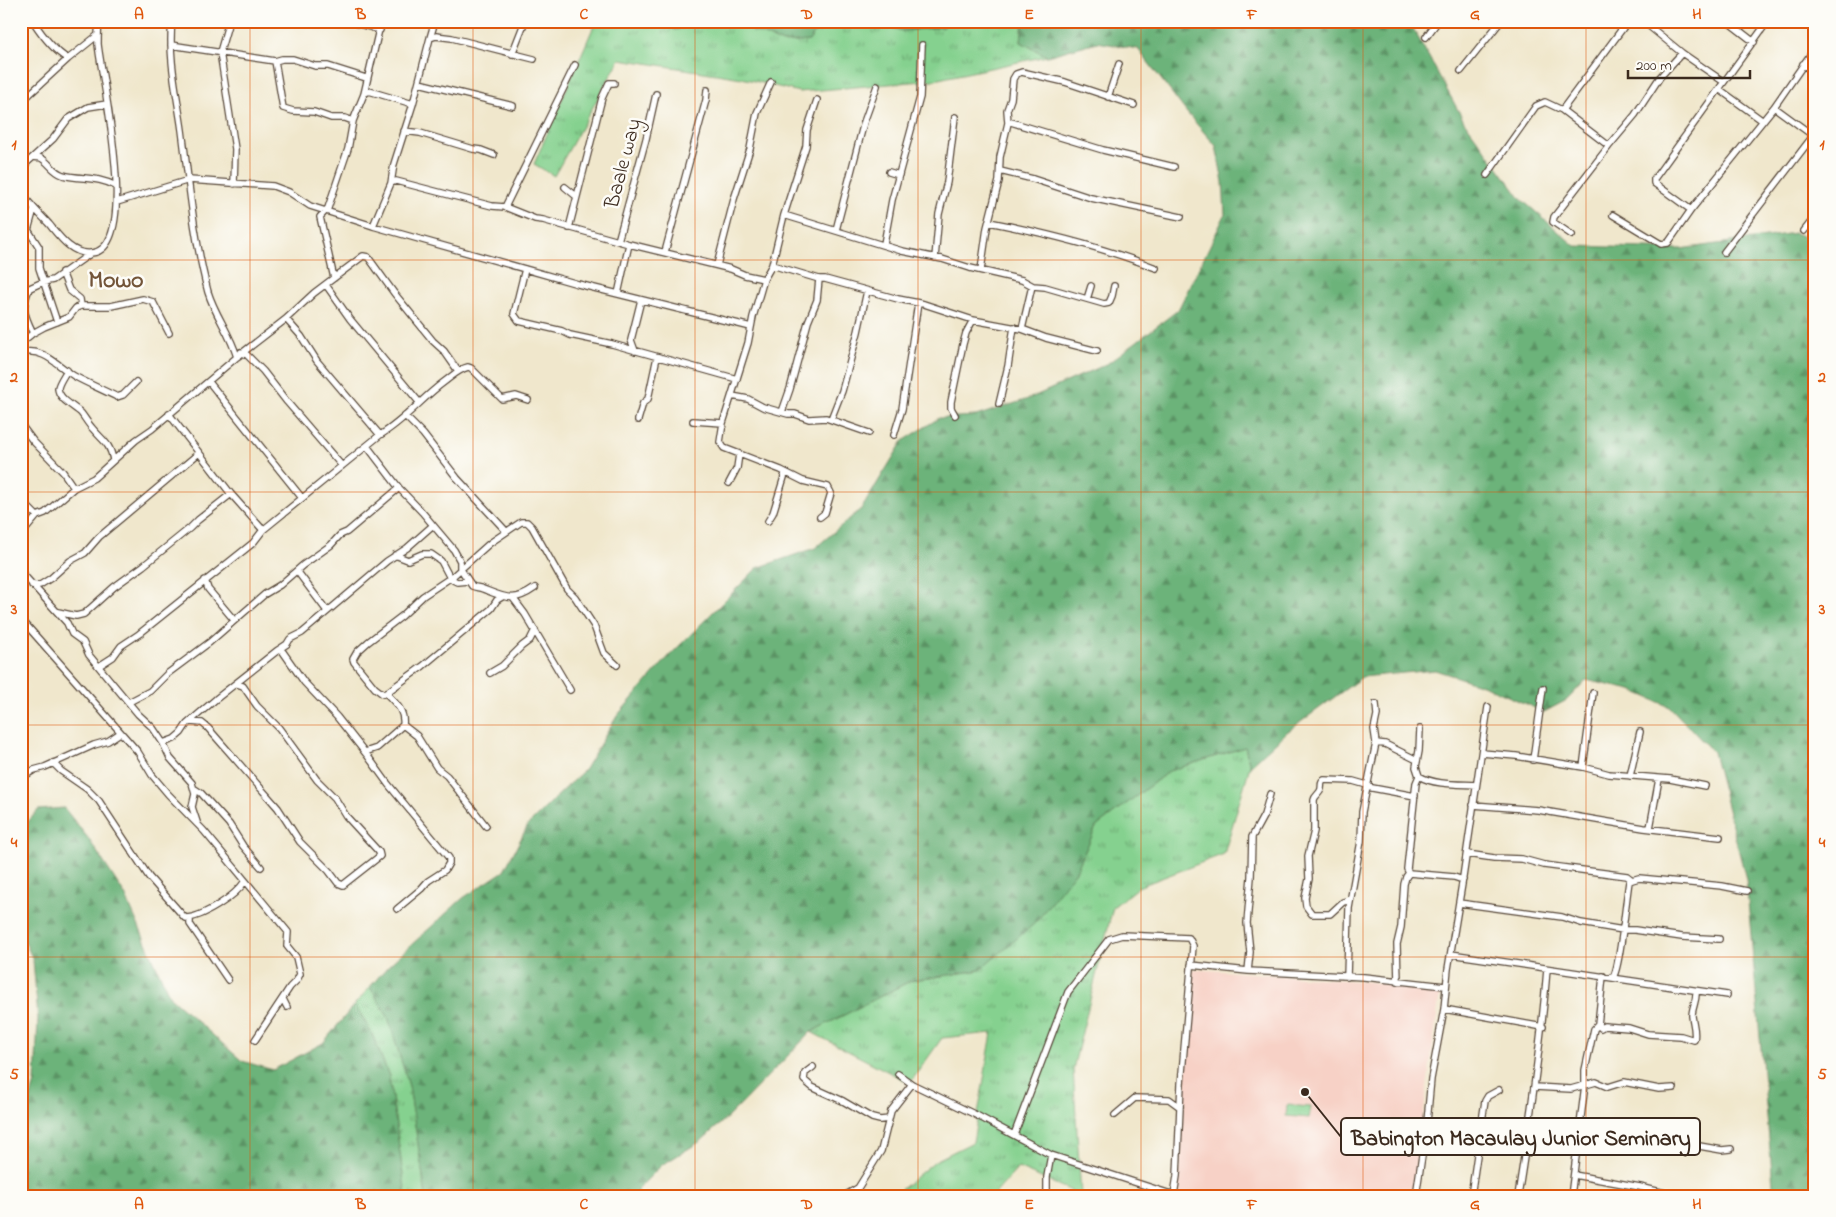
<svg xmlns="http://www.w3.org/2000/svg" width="1836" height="1217" viewBox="0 0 1836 1217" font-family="'Indie Flower',sans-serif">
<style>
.built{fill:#f7d1c6}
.grass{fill:url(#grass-tufts);stroke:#607e56}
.forest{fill:url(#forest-firs);stroke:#546e4c}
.pitch{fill:#85d18f;stroke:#607e56}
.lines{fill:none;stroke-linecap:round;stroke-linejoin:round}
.minor-casing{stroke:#564638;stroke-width:8}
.minor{stroke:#fff;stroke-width:5.5}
.grid{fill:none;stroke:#df570d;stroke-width:1;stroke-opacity:0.55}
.labels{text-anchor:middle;stroke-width:5;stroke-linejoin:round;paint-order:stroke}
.street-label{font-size:21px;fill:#3b2a1e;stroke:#fdfcf7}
.quarter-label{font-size:24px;font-weight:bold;fill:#735539;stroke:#fdfcf7}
.leader{fill:none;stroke:#3b2a1e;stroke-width:2}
.callout-dot{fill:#3b2a1e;stroke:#fdfcf7;stroke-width:2}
.callout{fill:#fdfcf7;stroke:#3b2a1e;stroke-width:2}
.callout-label{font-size:22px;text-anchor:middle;font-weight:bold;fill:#3b2a1e}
.neatline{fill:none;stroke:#df570d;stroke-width:2}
.grid-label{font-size:16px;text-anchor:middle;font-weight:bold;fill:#df570d}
</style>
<defs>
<pattern id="grass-tufts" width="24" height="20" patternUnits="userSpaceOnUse" patternTransform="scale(1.25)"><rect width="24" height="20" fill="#85d18f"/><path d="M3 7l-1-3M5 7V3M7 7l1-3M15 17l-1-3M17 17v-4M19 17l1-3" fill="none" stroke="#6eaa74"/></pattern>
<pattern id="forest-firs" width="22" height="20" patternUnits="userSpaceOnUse" patternTransform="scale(1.25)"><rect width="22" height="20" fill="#6cb37a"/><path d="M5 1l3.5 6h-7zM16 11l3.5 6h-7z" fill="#5a9263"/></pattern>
</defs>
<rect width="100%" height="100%" fill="#fdfcf7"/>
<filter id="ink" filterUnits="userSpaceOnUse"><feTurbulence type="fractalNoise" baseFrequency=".02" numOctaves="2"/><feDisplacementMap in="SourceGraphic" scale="10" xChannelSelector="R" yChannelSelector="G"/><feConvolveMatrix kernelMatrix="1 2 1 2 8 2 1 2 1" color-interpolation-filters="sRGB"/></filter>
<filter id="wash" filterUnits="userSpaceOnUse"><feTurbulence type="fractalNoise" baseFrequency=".0096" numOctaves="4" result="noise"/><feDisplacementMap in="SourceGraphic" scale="20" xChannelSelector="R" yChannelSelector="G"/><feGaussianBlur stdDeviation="1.12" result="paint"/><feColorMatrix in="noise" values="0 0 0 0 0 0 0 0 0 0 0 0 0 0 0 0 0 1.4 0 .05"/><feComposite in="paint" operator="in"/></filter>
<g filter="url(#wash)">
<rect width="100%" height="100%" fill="#f0e7cc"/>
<path class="built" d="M 1193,969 L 1372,982 L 1440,992 L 1412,1196 L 1186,1196 L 1178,1193 Z"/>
<path class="grass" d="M 596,21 L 661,21 L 675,30 L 704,21 L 717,21 L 742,26 L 783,43 L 809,41 L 822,21 L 871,21 L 902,31 L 944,27 L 950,21 L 1023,21 L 1021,42 L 1047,56 L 934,80 L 799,92 L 742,78 L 620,59 L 554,176 L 534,164 Z
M 1245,747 L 1250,766 L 1224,854 L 1138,887 L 1113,907 L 1073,1069 L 1081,1195 L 1018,1168 L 993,1196 L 893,1196 L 935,1161 L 973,1142 L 992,1033 L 942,1038 L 910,1083 L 811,1032 L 910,981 L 980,970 L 1076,871 L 1096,827 L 1169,771 Z
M 370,987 L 388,1017 L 409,1086 L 426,1196 L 406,1196 L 389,1076 L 372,1034 L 355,1004 Z"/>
<path class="forest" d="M 661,21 L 704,21 L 675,30 Z
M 717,21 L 822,21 L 809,41 L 783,43 L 742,26 Z
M 871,21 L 950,21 L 944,27 L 902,31 Z
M 1023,21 L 1409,21 L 1464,121 L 1521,199 L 1575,246 L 1681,249 L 1795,233 L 1815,241 L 1815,1196 L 1774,1196 L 1746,879 L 1713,752 L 1670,707 L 1631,690 L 1586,680 L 1567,700 L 1544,712 L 1485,686 L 1435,670 L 1362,677 L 1287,732 L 1250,766 L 1245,747 L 1169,771 L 1096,827 L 1076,871 L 1034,924 L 980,970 L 910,981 L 811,1032 L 730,1115 L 701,1141 L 662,1165 L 637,1190 L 638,1196 L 426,1196 L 409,1086 L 388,1017 L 370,987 L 388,966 L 463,898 L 504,871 L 528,825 L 585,769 L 617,716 L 671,654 L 757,568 L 815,548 L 862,508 L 903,441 L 939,418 L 976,416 L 1028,399 L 1107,364 L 1178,310 L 1225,215 L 1223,182 L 1216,146 L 1187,113 L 1138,49 L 1097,42 L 1047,56 L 1021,42 Z
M 64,808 L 88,838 L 125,895 L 170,997 L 242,1061 L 273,1070 L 323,1043 L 355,1004 L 372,1034 L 389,1076 L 406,1196 L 21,1196 L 21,1131 L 35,1083 L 38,1018 L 33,960 L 21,933 L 21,830 L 38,810 Z"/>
<path class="pitch" d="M 1287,1105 L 1311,1107 L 1309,1118 L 1286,1116 Z"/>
</g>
<g filter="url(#ink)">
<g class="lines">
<defs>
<path id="minor" d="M 33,21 C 42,35 53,50 68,59
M 172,21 C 168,58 177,94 182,130 C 189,184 194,239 208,292 C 215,315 230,333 237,357
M 229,21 L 220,52 L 235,149 L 234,184
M 348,21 L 380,30
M 1643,21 L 1682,53 L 1724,82
M 1727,21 L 1754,42
M 1426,37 L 1438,21
M 430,38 L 435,21
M 171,45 L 275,61 L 282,59 L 293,59 L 315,66 L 328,66 L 366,78
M 512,54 L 525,21
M 275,61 L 283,108 L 293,111 L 314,112 L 331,118 L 345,118 L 353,121
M 1803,64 L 1815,73
M 1461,71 L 1501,21
M 419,83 L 513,106
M 21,87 L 29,95
M 1719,89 L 1763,121
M 364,94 L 369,91 L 413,104
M 1108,97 L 1119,64
M 817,100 L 807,130 L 806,146 L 784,215 L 772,265 L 764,279 L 753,317 L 748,343 L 723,423 L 720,442 L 724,448 L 781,470 L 803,481 L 828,487 L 831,493 L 825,513 L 820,517
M 21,102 L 68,59 L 98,35
M 1774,107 L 1815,137
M 1562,110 L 1609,146
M 1008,123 L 1011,122 L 1103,150 L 1174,167
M 404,131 L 420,133 L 473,149 L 481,150 L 494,155
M 34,157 C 36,158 39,157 41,158 C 49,162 53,172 63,175 C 83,180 97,176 116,186
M 21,168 L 53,139 L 68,119 L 88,107 L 107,104
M 1000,171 L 1033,179 L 1091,198 L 1181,217
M 889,172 L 899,175
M 1487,175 L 1536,106 L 1545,102 L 1562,110 L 1628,21
M 391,183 L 396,181 L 492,206 L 505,207 L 535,219 L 543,220 L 629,244 L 731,269 L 745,275 L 764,279
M 565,187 L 576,196
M 21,192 C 29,204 39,213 49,224 C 59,236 72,255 91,253 C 142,250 101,77 98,44 C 98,36 98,29 99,21
M 117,202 L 189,180 L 273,186 L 289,192 L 310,206 L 373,226 L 578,284 L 751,327
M 505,207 L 575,65
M 34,209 L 28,230 L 39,247 L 39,268 L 57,322
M 1691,210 L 1654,183 L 1654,179 L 1768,21
M 784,215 L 902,251 L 942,259 L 970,268 L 1022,280 L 1033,286 L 1045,287 L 1104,304 L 1109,303 L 1112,296 L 1114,286
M 1613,215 L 1661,244 L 1668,243 L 1691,210 L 1774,107 L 1815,48
M 989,222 C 1045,233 1102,247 1156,268
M 373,226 L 391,183 L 394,164 L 413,104 L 430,38 L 436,36 L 452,38 L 534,59
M 569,228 L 602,98 L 609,83 L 614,83
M 836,230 L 864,122 L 877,86
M 1804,231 L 1815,217
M 1572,235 L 1553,222 L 1554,217 L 1609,146 L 1635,115 L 1660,77 L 1682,53
M 618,241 L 646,139 L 656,94
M 884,244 L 892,200 L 920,97 L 922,45
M 665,252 L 706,100 L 707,90
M 1724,252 L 1813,136
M 935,258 L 939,214 L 947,182 L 955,117
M 717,265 L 734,199 L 750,149 L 757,113 L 771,82
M 772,265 L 819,279 L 825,279 L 898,299 L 924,304 L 973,320 L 1022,329 L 1046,338 L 1097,351
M 525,269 L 514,314 L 519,321 L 562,331 L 570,335 L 612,344 L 737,379
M 981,270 L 987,228 L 999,181 L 1000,157 L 1008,123 L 1007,110 L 1011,99 L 1013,79 L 1016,74 L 1022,72 L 1065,82 L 1134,105
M 62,272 L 69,290 L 80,299 L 81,306
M 334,278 L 320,217 L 328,208 L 348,149 L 353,121 L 364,94 L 381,21
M 326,285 L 350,319 L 419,402
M 29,289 C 21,309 24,314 33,333
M 21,292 L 43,282 L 53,280 L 90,254
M 618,294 L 629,244
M 1087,299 L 1091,286
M 286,319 L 301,336 L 317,361 L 380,435
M 1022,329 L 1032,286
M 21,343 L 33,333 L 44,327 L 69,317 L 76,308 L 81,306 L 111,306 L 143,299 L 153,302 L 169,333
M 635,351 L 631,340 L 641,300
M 241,352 L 247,355 L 263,371 L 287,402 L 342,466
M 21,353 C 43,347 57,365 74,376 C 87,383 103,390 117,397 L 123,395 L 136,382
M 67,370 C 64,376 59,382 58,388 C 58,399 75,407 81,413 C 85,418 88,424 93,429 C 103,441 110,443 113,460
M 209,382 L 302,498
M 732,396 L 748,399 L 763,407 L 788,414 L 795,414 L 809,419 L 826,418 L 869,433
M 999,404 L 1008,366 L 1014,327
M 782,412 L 790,389 L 808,322 L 817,300 L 819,279
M 169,414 L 231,494 L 263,530
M 955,415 L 951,408 L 951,402 L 963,344 L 966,333 L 973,320
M 405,416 L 423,434 L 457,478 L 506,531
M 831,419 L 842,391 L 858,332 L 867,291
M 638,420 L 643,403 L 648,399 L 657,357
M 693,421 L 723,423
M 21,425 L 33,441 L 63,472 L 74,488
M 894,435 L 902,409 L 918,303
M 367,446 L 399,488 L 422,512 L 454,550 L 460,561 L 460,568 L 472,586 C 476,588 479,587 483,589 C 506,598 514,603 535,588
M 729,483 L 737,468 L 739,454
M 21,500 L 37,516
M 768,521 L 773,513 L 785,474
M 21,535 L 37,516 L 45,513 L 74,488 L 94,478 L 136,440 L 152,429 L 237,357 L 286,319 L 314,293 L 363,256 L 368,257 L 394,293 L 433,341 L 444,351 L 458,371
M 395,555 L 408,560 L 422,554 L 431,554 L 441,561 L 450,578
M 297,571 L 327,611
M 21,572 L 67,623 L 72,634 L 83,642 L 89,655 L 138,714 L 153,728 L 163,743 L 170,758 L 192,783 L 195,794 L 192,807 L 197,822
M 453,576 L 453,580 L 457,582 L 468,581
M 205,580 L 208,589 L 234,620
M 32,585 L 40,585 L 51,578 L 70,561 L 85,553 L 99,537 L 199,453
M 513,598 L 525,614 L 570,690
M 58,612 L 76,616 L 84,614 L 114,587 L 143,566 L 190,528 L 198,520 L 231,494
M 21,619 L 138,752 L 152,775 L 168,794 L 204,831 L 288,932 L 287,946 L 296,957 L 300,974 L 297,980 L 290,987 L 255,1040
M 281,649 L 304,682 L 337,717 L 367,755 L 388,784 L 449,858 L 449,863 L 445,870 L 428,881 L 421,889 L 397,909
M 99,666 L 113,657 L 121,646 L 139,634 L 253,543 L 263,530 L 380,435 C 404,421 422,398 444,382 C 452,376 459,369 468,367 L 471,368 L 502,399 L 516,396 L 528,400
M 490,673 L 502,666 L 522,646 L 530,640 L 535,630
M 386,693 L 423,666 L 491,609 L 497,600 L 502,597
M 129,702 L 150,691 L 167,674 L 210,642 L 265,594 L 280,585 L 303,565 L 331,545 L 340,535 L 347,532 L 399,488
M 190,722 L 202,723 L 208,728 L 278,808 L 300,842 L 329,871 L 338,883 L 343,885 L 380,856 L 379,852 L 346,816 L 335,798 L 317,780 L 279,728 L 257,706 L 243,686 L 237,684
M 403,725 C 405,710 395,703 386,693 L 383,694 L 375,688 L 354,662 L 353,659 L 357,652 L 368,642 L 402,616 L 423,596 L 453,576 L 490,543 L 521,522 L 527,522 L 532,527 L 567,589 L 575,597 L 594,626 L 604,653 L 617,665
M 403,725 L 417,736 L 437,768 L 447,776 L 486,826
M 163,743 L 174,739 L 181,733 L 187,724 L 216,699 L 278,650 L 287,644 L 290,639 L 302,633 L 387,561 L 407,548 L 432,526
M 1376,743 L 1385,744 L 1417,760
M 365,752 L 377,748 L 403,725
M 1482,753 L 1516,756 L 1583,767 L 1609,774 L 1670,779 L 1705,786
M 1533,760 L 1543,688
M 53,763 L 61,771 L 87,789 L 99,801 L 149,877 L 185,918 C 202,918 236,896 245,881
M 1583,767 L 1593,693
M 1419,776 C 1434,785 1458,784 1476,785
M 1630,776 L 1640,732
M 21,778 L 34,770 L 45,767 L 94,745 L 108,741 L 120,733
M 1367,787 L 1415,796
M 195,789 L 201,793 L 229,824 L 243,846 L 261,867
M 1473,805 L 1538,810 L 1644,828 L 1720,837
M 1650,828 L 1659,779
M 1467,854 L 1494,858 L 1522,859 L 1544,865 L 1627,876 L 1632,880 L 1629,882 C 1626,898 1620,969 1613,977
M 1409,873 L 1454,877 L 1463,880
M 1632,880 L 1639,878 L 1722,886 L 1747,891
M 1350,900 L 1343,902 L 1330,914 L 1312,914 L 1306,906 L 1305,898 L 1309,879 L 1308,856 L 1314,831 L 1314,800 C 1315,795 1320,794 1321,789 C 1322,784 1320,783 1324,780 L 1353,781 L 1367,785
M 1459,903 L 1562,917 L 1581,923 L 1623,930 L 1635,930 L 1682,937 L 1719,939
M 190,918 L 190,924 L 228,980
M 1451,954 L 1727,995
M 1191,965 L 1248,971 L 1364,977 L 1445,986
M 1248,971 L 1250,952 L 1247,923 L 1251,877 L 1252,837 L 1264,815 L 1270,794
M 1347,977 L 1349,908 L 1361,841 L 1362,812 L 1376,743 L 1374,729 L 1377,715 L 1376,704
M 1398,982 L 1397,944 L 1401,927 L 1404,884 L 1406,877 L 1409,873 L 1407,869 L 1416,783 L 1419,776 L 1416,767 L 1419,751 L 1420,729
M 283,999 L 287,1007
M 1444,1009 L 1543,1027
M 1598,1025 L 1601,1028 L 1604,1026 L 1629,1028 L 1648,1034 L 1681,1036 L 1694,1040 C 1696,1031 1693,1024 1692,1016 C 1692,1007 1697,1001 1696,991
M 813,1067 L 805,1073 L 804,1080 L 812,1087 L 843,1101 L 872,1118 L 880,1120 L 889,1119
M 898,1074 L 912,1084 L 976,1115 L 1051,1155 L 1177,1196
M 1535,1087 L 1571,1089 L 1596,1082 L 1608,1087 L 1624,1082 L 1659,1089 L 1674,1088
M 1115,1115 L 1135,1098 L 1169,1099 L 1180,1107
M 1580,1125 L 1722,1150 L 1731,1149
M 1014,1135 L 1068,992 L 1109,939 L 1122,935 L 1189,938 L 1193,946 L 1181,1084 L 1177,1176 L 1174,1195
M 1574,1175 L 1640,1187 L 1677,1196
M 844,1196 L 858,1188 L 881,1151 L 891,1111 L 912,1084
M 1047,1196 L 1047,1177 L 1051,1155
M 1416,1196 L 1427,1122 L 1431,1079 L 1444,1009 L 1448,969 L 1462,884 L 1488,707
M 1471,1196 L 1485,1101 L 1488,1096 L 1499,1090
M 1518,1196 C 1530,1120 1541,1046 1547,969
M 1571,1196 L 1585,1085 L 1585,1070 L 1594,1029 L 1598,1025 L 1603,976"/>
</defs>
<use href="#minor" class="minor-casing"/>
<use href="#minor" class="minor"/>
</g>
</g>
<path class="grid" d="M 250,21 L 250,1196M 473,21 L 473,1196M 695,21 L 695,1196M 918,21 L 918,1196M 1141,21 L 1141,1196M 1363,21 L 1363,1196M 1586,21 L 1586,1196M 21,260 L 1815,260M 21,492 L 1815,492M 21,725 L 1815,725M 21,957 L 1815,957"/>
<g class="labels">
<g class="street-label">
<text transform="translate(622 163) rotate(-75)" y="7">Baale way</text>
</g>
<g class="quarter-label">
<text x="116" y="287">Mowo</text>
</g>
</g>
<path class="leader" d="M1305 1092L1341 1137"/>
<circle class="callout-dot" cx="1305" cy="1092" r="5"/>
<rect class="callout" x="1341" y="1118" width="359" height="37" rx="5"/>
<g class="callout-label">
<text x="1521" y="1145">Babington Macaulay Junior Seminary</text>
</g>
<rect width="1836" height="1217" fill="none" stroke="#fdfcf7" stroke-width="55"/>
<path d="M1628 70v8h122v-8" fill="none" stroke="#3b2a1e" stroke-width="2.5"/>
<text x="1636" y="70" font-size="15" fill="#3b2a1e" stroke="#fdfcf7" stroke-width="4" paint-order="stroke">200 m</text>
<rect x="28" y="28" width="1780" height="1162" class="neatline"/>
<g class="grid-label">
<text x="139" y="19">A</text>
<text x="361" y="19">B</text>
<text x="584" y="19">C</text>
<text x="807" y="19">D</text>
<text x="1029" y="19">E</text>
<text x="1252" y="19">F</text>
<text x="1475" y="19">G</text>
<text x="1697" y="19">H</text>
<text x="14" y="149">1</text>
<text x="1822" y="149">1</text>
<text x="14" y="382">2</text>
<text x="1822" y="382">2</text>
<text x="14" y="614">3</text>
<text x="1822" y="614">3</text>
<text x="14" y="847">4</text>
<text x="1822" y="847">4</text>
<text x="14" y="1079">5</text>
<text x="1822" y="1079">5</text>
<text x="139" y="1209">A</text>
<text x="361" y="1209">B</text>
<text x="584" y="1209">C</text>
<text x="807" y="1209">D</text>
<text x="1029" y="1209">E</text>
<text x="1252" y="1209">F</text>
<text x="1475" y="1209">G</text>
<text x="1697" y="1209">H</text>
</g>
</svg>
